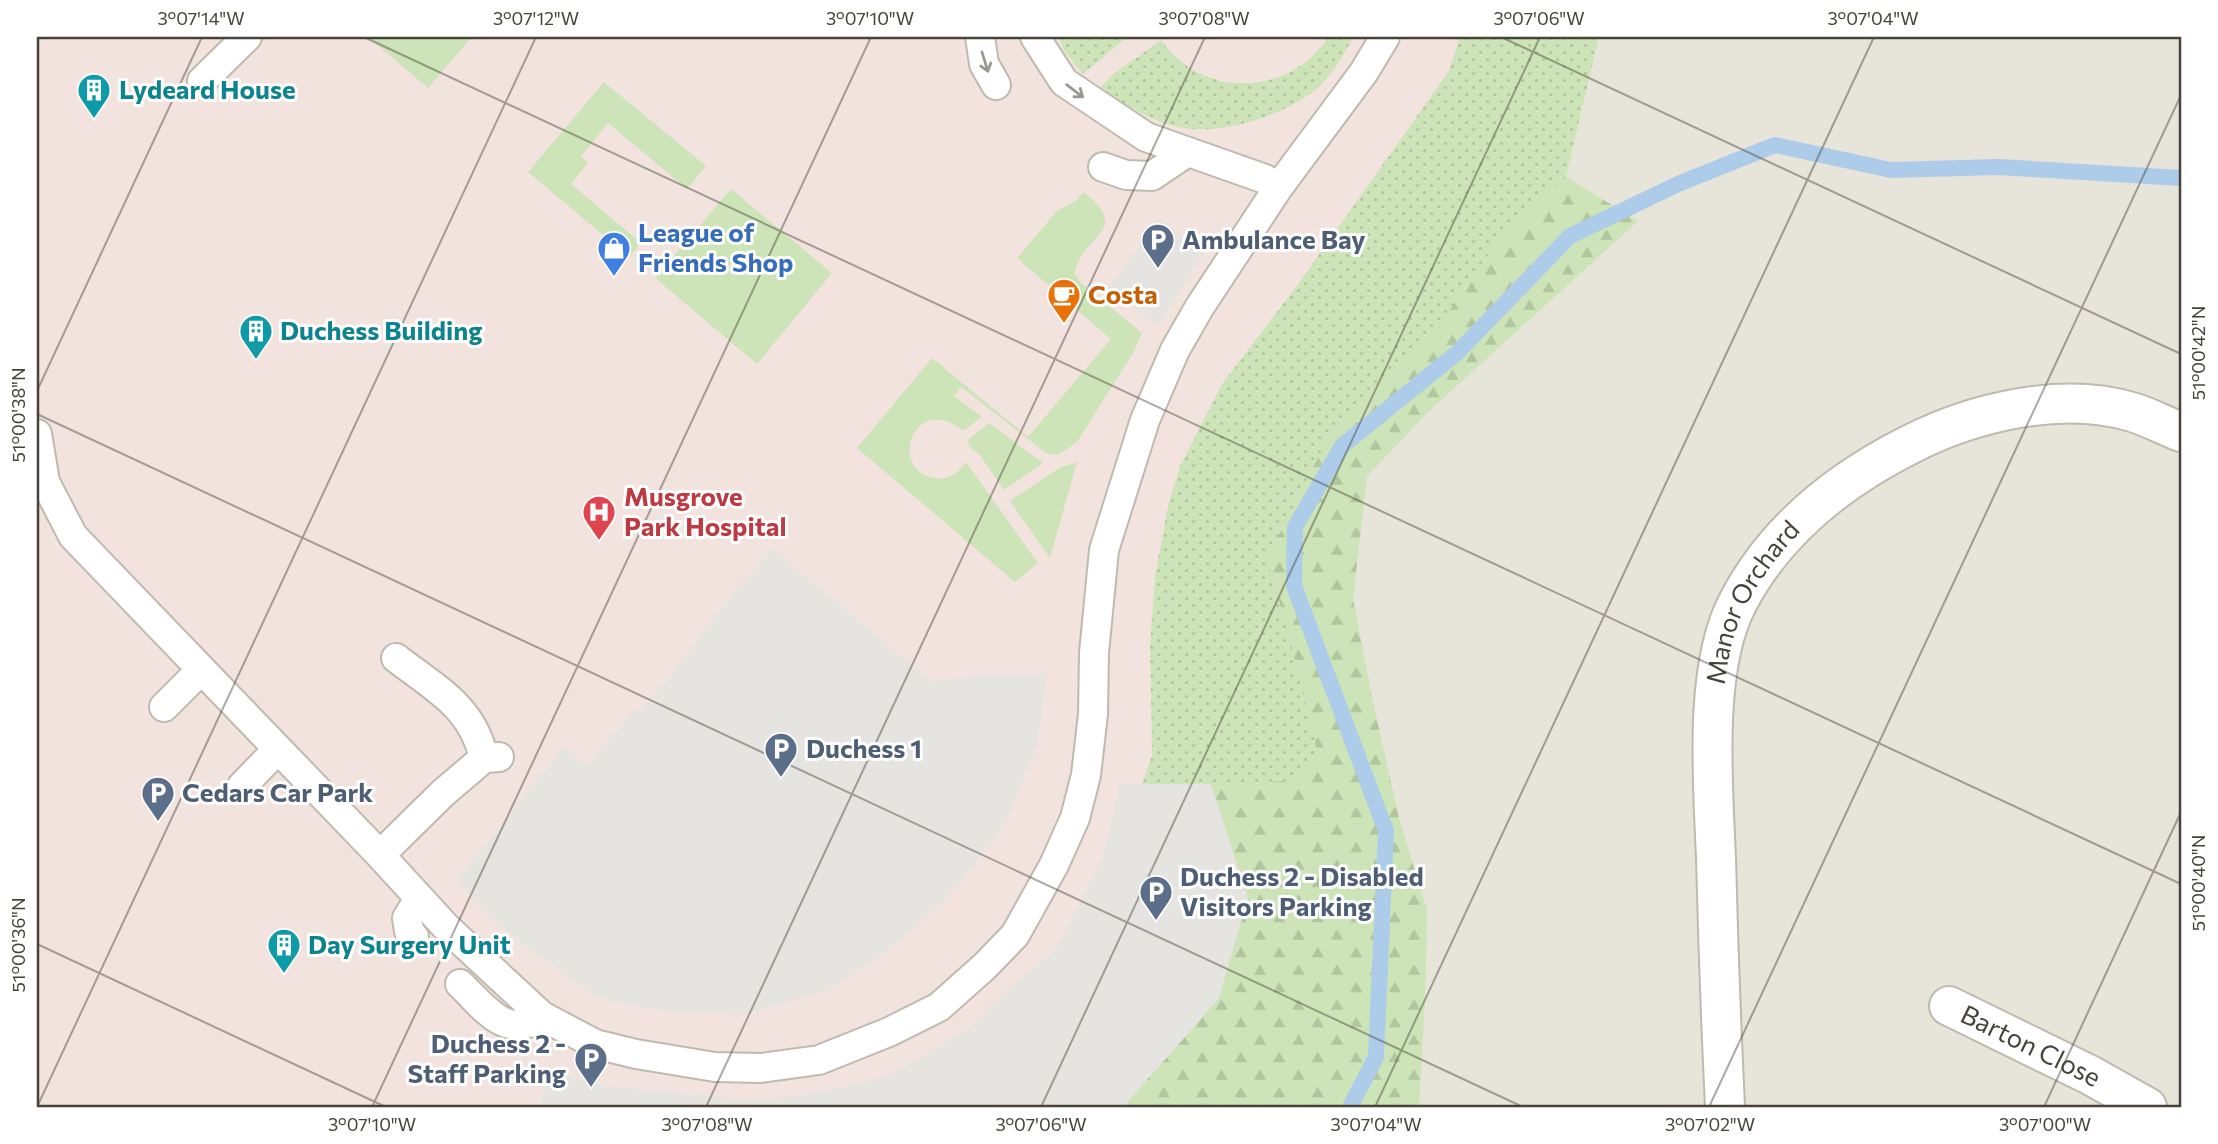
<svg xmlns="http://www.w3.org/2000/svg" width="2218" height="1144" viewBox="0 0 2218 1144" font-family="Commissioner,sans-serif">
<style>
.residential{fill:#e7e4d9}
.medical{fill:#f3e3df}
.grass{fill:url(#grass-dots)}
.forest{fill:url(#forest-firs)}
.garden{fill:#cce4b7}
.parking{fill:#e6e4e1}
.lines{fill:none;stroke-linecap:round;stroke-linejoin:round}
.stream{stroke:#adccea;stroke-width:16}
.lane-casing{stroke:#bebaae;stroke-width:32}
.street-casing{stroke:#bebaae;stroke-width:42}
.lane{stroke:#fff;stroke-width:28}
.street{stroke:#fff;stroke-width:38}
.oneway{stroke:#9a9892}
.ticks{fill:none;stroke:#474339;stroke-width:2;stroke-opacity:0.45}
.labels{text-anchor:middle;stroke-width:6;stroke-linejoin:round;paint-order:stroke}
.culture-label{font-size:26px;font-weight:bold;fill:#0d838f;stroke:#fff;text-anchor:start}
.shop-label{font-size:26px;font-weight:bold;fill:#366cbe;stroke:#fff;text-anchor:start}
.service-label{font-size:26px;font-weight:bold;fill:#4e5e75;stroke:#fff;text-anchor:start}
.food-label{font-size:26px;font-weight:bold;fill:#c56008;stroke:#fff;text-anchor:start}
.health-label{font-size:26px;font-weight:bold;fill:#be3a42;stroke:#fff;text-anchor:start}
.street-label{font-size:26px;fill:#474339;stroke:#fff}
.neatline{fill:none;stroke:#474339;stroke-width:2.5}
.ticks-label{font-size:18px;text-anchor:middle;fill:#474339}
</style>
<defs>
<pattern id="grass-dots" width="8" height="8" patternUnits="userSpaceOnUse" patternTransform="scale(1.75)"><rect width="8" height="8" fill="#cce4b7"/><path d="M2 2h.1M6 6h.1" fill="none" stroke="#b1c59e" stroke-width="1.8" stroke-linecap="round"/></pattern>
<pattern id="forest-firs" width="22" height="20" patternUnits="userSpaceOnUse" patternTransform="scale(1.75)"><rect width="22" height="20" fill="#cce4b7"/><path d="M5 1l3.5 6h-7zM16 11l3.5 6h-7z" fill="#b1c59e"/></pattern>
</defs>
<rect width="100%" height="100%" fill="#f4f2ea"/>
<path class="residential" d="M 1599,37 L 2181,37 L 2181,1107 L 1419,1107 L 1425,999 L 1427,911 L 1399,818 L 1372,698 L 1353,599 L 1367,476 L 1431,409 L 1638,221 L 1566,177 Z"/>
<path class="medical" d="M 37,37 L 1460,37 L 1450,71 L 1299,283 L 1222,384 L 1180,466 L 1168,506 L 1155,577 L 1150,645 L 1152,755 L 1142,783 L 1123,1107 L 37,1107 Z"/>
<path class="grass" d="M 1059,37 L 1127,37 L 1083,74 L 1064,51 Z
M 1328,37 L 1353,37 C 1345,54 1333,73 1320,86 C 1289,114 1224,135 1183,128 C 1154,123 1124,105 1101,87 L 1112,75 L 1161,40 C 1168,49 1175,58 1184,64 C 1230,98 1298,86 1328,37 Z
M 1460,37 L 1599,37 L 1566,177 L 1638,221 L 1431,409 L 1367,476 L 1353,599 L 1372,698 L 1399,818 L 1427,911 L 1425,999 L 1419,1107 L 1123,1107 L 1219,998 L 1211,784 L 1142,784 L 1152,755 L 1150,645 L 1155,577 L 1168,506 L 1180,466 L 1222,384 L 1299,283 L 1449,71 Z"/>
<path class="forest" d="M 1566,177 L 1638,221 L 1431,409 L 1367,476 L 1353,599 L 1372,698 L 1399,818 L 1427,911 L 1425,999 L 1419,1107 L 1123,1107 L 1219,998 L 1248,899 L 1211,784 L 1287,781 L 1317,751 L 1288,632 L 1267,559 L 1326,442 L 1434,333 L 1502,234 Z"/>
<path class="garden" d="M 368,37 L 472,37 L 428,88 Z
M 604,82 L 706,166 L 687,189 L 608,123 L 581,156 L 588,163 L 571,184 L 641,243 L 629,257 L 528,172 Z
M 731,189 L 832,273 L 757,364 L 655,278 Z
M 1083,192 C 1135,231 1079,236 1075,274 L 1081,283 L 1142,333 L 1133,353 L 1077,442 L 1058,455 L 1046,453 L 961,387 L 954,396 L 982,417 L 963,431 C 916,391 886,468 934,478 C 948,481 958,473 966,462 L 1038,563 L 1015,582 L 857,448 L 932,358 L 1028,437 L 1111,339 L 1017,258 L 1057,211 L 1077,200 Z
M 989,423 L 1043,463 L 1004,490 L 979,454 L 969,447 L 968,440 Z
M 1077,462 L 1050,558 L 1010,501 L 1059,468 Z"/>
<path class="parking" d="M 1160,219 L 1205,251 L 1159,326 L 1108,288 Z
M 772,548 L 931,681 L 995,674 L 1047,674 L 1037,744 L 1006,823 L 945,901 L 887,951 L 825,992 L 742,1015 L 652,1010 L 599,998 L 523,945 L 496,922 L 457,881 L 563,747 L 588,766 L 635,708 L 641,713 L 732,595 Z
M 1120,784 L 1211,784 L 1248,898 L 1219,998 L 1123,1107 L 539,1107 L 551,1070 L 602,1086 L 757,1100 L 820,1092 L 887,1076 L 960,1034 L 1058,946 L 1102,859 Z"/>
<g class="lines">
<path class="stream" d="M 1350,1107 L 1376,1057 L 1386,831 L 1294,586 L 1295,527 L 1342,446 L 1457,353 L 1570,236 L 1678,184 L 1775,145 L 1891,170 L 1999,167 L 2181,178"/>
<defs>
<path id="lane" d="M 980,37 L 984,64 L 996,85
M 1035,37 L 1064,82 L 1146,137 L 1265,179 L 1278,188
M 202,81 L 247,37
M 1103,167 L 1126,175 L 1152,176 L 1186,153
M 37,434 L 45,482 L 73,536 L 380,855
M 396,658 C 436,689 472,706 484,758
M 164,707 L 201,670
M 499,757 L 484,758 L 443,793 L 380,855 L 446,927 L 542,1016 L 595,1044 L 636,1054 L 715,1067 L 761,1068 L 819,1060 L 889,1032 L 939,1007 L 985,966 L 1015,935 L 1054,865 L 1075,818 L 1086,775 L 1093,714 L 1094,653 L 1104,550 L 1145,420 L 1175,350 L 1199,308 L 1278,188 L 1364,72 L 1385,37
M 242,786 L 277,750
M 414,937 L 409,931 L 407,918 L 419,899
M 460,984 C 485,1008 506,1041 542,1016"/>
<g id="street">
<path id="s1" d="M 1949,1006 L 2090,1075 L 2147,1107"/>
<path id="s2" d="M 1725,1107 C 1721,1024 1718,941 1716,858 C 1713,784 1703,667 1738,602 C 1776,529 1839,480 1911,444 C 1974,412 2062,391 2132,412 C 2149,417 2165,426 2181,432"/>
</g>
</defs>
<use href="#lane" class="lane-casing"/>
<use href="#street" class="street-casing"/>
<use href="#lane" class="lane"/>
<use href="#street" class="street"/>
</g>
<defs><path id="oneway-shaft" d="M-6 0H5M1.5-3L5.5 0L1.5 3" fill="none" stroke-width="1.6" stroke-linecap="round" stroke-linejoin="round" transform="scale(1.75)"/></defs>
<g class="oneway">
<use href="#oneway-shaft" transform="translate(985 62) rotate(73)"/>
<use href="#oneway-shaft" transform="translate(1075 91) rotate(37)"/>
</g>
<path class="ticks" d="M 364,37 L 2181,884M 1501,37 L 2181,354M 37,391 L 202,37M 37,414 L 1523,1107M 37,944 L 386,1107M 37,1107 L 536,37M 372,1107 L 871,37M 706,1107 L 1205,37M 1041,1107 L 1540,37M 1375,1107 L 1874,37M 1709,1107 L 2181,95M 2044,1107 L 2181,812"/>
<defs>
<symbol id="building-pin" viewBox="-11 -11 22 30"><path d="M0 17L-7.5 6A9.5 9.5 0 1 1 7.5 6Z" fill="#0f9aa8" stroke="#fff"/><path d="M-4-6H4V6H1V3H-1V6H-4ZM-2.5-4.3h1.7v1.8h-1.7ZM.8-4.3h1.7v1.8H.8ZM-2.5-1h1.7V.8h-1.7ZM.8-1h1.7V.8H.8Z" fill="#fff"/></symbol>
<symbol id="parking-pin" viewBox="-11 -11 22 30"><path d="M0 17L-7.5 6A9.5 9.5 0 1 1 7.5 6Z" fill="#5c6f8a" stroke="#fff"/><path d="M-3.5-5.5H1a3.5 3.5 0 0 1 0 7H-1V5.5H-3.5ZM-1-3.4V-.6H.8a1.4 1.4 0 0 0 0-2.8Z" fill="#fff"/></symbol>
<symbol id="shop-pin" viewBox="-11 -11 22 30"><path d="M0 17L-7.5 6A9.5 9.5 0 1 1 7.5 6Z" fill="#3f7fe0" stroke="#fff"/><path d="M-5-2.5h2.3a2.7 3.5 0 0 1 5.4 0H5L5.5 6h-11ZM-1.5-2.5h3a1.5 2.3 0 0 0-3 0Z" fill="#fff"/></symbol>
<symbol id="cafe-pin" viewBox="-11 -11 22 30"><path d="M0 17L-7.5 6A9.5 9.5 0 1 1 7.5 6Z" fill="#e8710a" stroke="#fff"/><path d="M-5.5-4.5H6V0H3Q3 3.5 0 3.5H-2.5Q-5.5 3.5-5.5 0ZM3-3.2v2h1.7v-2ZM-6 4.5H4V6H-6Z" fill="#fff"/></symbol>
<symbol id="hospital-pin" viewBox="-11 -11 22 30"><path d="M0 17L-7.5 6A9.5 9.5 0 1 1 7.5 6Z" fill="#e0444e" stroke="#fff"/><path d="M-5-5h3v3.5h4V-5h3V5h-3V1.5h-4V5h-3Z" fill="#fff"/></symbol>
</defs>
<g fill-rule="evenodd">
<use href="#building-pin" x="75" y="71" width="38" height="52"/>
<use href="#parking-pin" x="1139" y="221" width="38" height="52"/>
<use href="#shop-pin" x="595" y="229" width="38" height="52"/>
<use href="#cafe-pin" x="1045" y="276" width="38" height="52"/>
<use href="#building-pin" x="237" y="312" width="38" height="52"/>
<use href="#hospital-pin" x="580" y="493" width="38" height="52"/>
<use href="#parking-pin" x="762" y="730" width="38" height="52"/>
<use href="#parking-pin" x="139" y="774" width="38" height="52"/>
<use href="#parking-pin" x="1137" y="873" width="38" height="52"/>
<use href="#building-pin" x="265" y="926" width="38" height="52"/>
<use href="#parking-pin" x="572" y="1040" width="38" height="52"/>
</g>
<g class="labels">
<g class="culture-label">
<text x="119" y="99">Lydeard House</text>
<text x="280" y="340">Duchess Building</text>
<text x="308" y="954">Day Surgery Unit</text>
</g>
<g class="shop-label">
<text x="638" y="242">League of<tspan x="638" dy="30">Friends Shop</tspan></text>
</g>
<g class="service-label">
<text x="1182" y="249">Ambulance Bay</text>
<text x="806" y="758">Duchess 1</text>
<text x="182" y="802">Cedars Car Park</text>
<text x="1180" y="886">Duchess 2 - Disabled<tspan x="1180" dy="30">Visitors Parking</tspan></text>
<text x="566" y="1053" text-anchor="end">Duchess 2 -<tspan x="566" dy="30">Staff Parking</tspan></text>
</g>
<g class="food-label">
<text x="1088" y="304">Costa</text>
</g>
<g class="health-label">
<text x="624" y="506">Musgrove<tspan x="624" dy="30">Park Hospital</tspan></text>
</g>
<g class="street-label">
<text dy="9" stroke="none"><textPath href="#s2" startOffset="514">Manor Orchard</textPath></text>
<text dy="9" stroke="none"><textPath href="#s1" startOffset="91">Barton Close</textPath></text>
</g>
</g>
<rect width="2218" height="1144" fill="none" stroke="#ffffff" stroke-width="77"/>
<rect x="38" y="38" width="2142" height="1068" class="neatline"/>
<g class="ticks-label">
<text x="201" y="25">3°07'14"W</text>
<text x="536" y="25">3°07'12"W</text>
<text x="870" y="25">3°07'10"W</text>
<text x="1204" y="25">3°07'08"W</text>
<text x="1539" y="25">3°07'06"W</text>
<text x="1873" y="25">3°07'04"W</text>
<text transform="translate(2199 353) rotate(-90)" y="6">51°00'42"N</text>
<text transform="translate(19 415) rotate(-90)" y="6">51°00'38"N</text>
<text transform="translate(2199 883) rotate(-90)" y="6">51°00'40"N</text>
<text transform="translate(19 945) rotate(-90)" y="6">51°00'36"N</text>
<text x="372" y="1131">3°07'10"W</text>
<text x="707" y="1131">3°07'08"W</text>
<text x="1041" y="1131">3°07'06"W</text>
<text x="1376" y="1131">3°07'04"W</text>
<text x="1710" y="1131">3°07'02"W</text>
<text x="2045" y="1131">3°07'00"W</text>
</g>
</svg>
